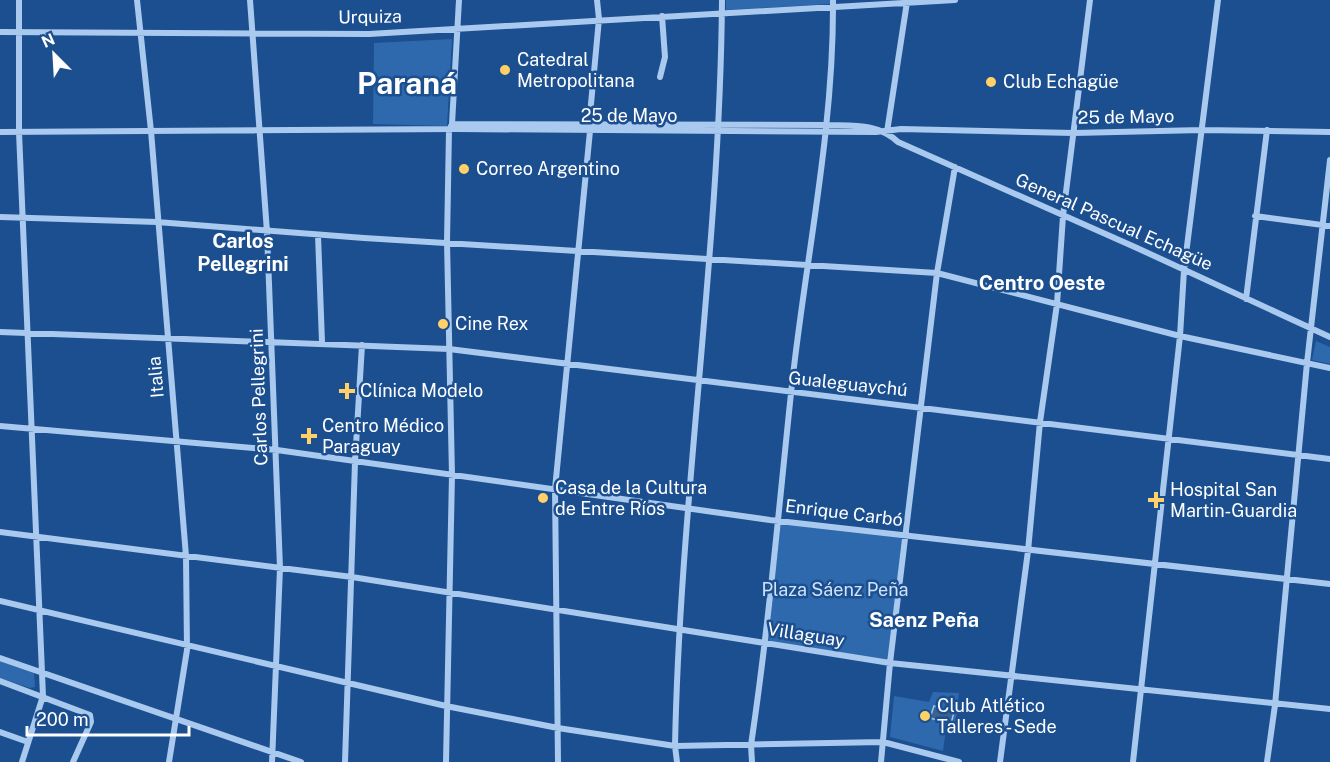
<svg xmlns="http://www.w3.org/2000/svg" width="1330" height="762" viewBox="0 0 1330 762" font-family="'Public Sans',sans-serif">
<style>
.green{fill:#2e69ad}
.water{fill:#3c6290;stroke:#9cc4f0;stroke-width:1.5}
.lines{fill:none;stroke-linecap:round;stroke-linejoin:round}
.minor{stroke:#a9c9ee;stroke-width:6}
.poi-dot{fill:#ffd166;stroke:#1b4f8f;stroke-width:2}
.labels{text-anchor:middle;stroke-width:5;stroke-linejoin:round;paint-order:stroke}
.street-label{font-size:18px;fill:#fff;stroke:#1b4f8f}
.poi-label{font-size:18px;fill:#fff;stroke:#1b4f8f;text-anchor:start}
.park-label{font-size:18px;fill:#cfe3fa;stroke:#1b4f8f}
.neighbourhood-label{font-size:20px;font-weight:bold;fill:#fff;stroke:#1b4f8f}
.town-label{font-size:30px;font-weight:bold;fill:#fff;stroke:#1b4f8f}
</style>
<rect width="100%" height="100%" fill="#1b4f8f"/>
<path class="green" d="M 726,0 L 830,0 L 830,4 L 726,10 Z
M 452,39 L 447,126 L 373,124 L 374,43 Z
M 1316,341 L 1330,347 L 1330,364 L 1312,360 Z
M 781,519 L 902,538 L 888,661 L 768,643 Z
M 0,659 L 34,673 L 35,687 L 30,688 L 0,678 Z
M 933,692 L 959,693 L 955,730 L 946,729 L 943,751 L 890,737 L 894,696 L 929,702 Z"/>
<path class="water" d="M 934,706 L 954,712 L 951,724 L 930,718 Z"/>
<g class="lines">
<path class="minor" d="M 19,0 L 19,132 L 43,696 L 22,762
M 137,0 L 151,131 L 186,556 L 187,650 L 169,762
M 250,0 L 267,232 L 280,568 L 272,762
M 0,32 L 369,34 L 955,0
M 660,77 L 665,57 L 662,16
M 452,124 L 827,125 C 853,126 878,123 898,142 L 1137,248 L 1330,337
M 0,132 L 457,129 L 876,132 L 901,129 L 1074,133 L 1202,130 L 1330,132
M 887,132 L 907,2
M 1255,216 L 1330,226
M 0,217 L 157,222 L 364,238 L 937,273 L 1180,336 L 1330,368
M 318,235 L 322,342
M 1246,299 L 1267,130
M 0,332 L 449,349 L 1330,459
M 0,426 L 277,450 L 770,520 L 1330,584
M 0,532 L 352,577 L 890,663 L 1330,709
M 0,601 L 446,706 L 558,728 L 675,746 L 883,742 L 959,762
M 0,658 L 301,762
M 0,681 L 90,715 L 91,722 L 73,762
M 0,732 L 28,742
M 345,762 L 355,462 L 362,345
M 446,762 L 452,475 L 447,242 L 449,130 L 452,124 L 459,0
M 558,762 L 555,489 L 590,131 L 589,125 L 599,19 L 597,0
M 677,762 L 675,746 C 680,497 720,250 722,0
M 752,762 L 751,745 C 769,625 779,505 792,384 C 806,256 834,130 833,0
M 881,762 L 890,663 L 937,273 L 955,167
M 1000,762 L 1028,551 L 1040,422 L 1057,304 L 1063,216 L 1090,0
M 1133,762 L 1180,336 L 1184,270 L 1218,0
M 1267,762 L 1275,705 L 1307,363 L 1330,160"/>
</g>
<g class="poi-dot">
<circle cx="505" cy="70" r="6"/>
<circle cx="991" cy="82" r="6"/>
<circle cx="464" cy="169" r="6"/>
<circle cx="443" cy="324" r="6"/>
<path d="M344 382h6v6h6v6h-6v6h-6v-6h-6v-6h6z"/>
<path d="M306 427h6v6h6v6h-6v6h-6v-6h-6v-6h6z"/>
<circle cx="543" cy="498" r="6"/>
<path d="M1153 491h6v6h6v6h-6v6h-6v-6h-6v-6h6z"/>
<circle cx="925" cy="716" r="6"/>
</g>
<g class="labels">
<g class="street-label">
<text transform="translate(370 17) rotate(-1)" y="6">Urquiza</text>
<text x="629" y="122">25 de Mayo</text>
<text transform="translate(1126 117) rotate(-1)" y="6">25 de Mayo</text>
<text transform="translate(1114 222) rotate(24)" y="6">General Pascual Echagüe</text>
<text transform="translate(156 377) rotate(-95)" y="6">Italia</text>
<text transform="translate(848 384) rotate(6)" y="6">Gualeguaychú</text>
<text transform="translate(259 397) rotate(-92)" y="6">Carlos Pellegrini</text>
<text transform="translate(844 513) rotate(7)" y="6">Enrique Carbó</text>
<text transform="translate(806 635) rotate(9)" y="6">Villaguay</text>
</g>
<g class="poi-label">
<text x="517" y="66">Catedral<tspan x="517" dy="21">Metropolitana</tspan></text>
<text x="1003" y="88">Club Echagüe</text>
<text x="476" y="175">Correo Argentino</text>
<text x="455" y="330">Cine Rex</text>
<text x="360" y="397">Clínica Modelo</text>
<text x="322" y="432">Centro Médico<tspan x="322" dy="21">Paraguay</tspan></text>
<text x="555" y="494">Casa de la Cultura<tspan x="555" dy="21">de Entre Ríos</tspan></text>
<text x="1170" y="496">Hospital San<tspan x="1170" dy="21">Martin-Guardia</tspan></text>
<text x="937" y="712">Club Atlético<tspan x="937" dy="21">Talleres - Sede</tspan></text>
</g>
<g class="park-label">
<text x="835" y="596">Plaza Sáenz Peña</text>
</g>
<g class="neighbourhood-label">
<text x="243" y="248">Carlos<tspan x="243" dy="23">Pellegrini</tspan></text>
<text x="1042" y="290">Centro Oeste</text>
<text x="924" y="627">Saenz Peña</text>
</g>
<g class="town-label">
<text x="407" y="94">Paraná</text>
</g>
</g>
<g transform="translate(54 54) rotate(336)" stroke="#1b4f8f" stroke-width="4.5" paint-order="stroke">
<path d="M0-4.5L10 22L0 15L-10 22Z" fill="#ffffff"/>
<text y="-9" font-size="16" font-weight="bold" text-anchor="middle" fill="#ffffff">N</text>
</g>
<path d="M27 726v9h162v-9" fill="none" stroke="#ffffff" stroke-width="3"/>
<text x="36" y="726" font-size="18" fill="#ffffff" stroke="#1b4f8f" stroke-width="4.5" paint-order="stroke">200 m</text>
</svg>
